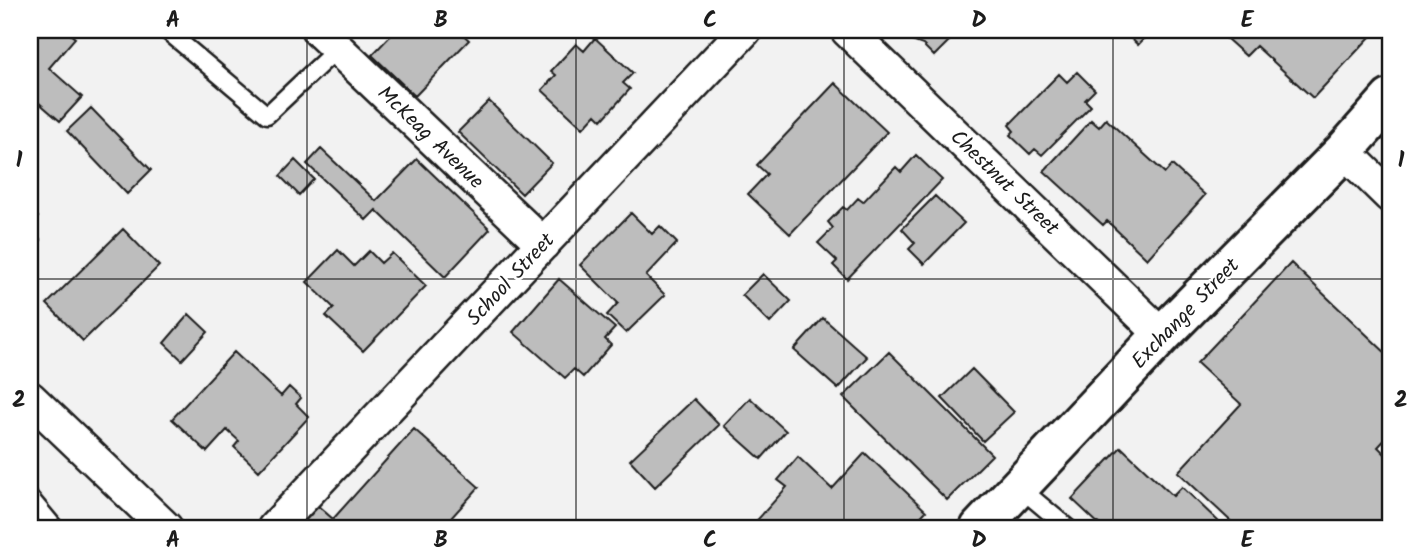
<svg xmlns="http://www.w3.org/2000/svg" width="1420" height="558" viewBox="0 0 1420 558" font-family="Kalam,sans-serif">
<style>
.building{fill:#bdbdbd;stroke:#1c1c1c;stroke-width:2}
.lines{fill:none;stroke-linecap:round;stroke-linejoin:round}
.service-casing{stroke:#1c1c1c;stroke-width:21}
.minor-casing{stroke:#1c1c1c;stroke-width:37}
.tertiary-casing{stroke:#1c1c1c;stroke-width:44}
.service{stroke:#fff;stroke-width:16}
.minor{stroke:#fff;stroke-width:32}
.tertiary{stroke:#fff;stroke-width:38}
.grid{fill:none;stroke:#1c1c1c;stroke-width:2;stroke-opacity:0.55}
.labels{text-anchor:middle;stroke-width:5;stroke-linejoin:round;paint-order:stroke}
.street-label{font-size:21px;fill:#1c1c1c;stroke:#fff}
.neatline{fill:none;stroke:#1c1c1c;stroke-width:2.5}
.grid-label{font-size:23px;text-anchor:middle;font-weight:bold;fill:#1c1c1c}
</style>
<rect width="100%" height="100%" fill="#f2f2f2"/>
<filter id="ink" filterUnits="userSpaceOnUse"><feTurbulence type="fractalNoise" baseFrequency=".0143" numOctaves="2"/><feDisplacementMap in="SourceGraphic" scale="14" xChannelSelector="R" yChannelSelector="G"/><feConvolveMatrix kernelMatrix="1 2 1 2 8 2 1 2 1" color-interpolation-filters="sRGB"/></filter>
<g filter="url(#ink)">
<path class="building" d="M 30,30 L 65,30 L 75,38 L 49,68 L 82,97 L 60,121 L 30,95 Z
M 396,30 L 458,30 L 469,40 L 415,96 L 372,55 Z
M 903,30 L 960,30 L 934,56 L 923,45 L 909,40 Z
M 1122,30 L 1152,30 L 1138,45 Z
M 1217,30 L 1363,30 L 1370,37 L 1313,98 L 1256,46 L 1246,56 Z
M 595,38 L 633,73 L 623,83 L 630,89 L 602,120 L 596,114 L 583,128 L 542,90 L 556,75 L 551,71 L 576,44 L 584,51 Z
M 1077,72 L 1095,90 L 1085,100 L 1091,106 L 1042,155 L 1035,149 L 1030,154 L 1010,135 L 1014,131 L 1009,125 L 1059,74 L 1067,82 Z
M 835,83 L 887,132 L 790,234 L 748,194 L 767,174 L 757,165 Z
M 489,101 L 552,163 L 522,194 L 458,132 Z
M 91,108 L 151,170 L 127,194 L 67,131 Z
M 1106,119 L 1165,173 L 1172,165 L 1205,195 L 1147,259 L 1107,221 L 1103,225 L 1044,171 L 1091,120 L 1099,127 Z
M 321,149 L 376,201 L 417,159 L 490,229 L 445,277 L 376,210 L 366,220 L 307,164 Z
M 916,155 L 942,180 L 847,279 L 833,265 L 837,261 L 818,243 L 833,228 L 828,222 L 843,207 L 847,210 L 858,198 L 863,202 L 896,167 L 901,172 Z
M 295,160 L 314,179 L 299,195 L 280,176 Z
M 935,196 L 964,223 L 924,264 L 909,249 L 915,243 L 902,229 Z
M 30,209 L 38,217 L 30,225 Z
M 631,213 L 652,234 L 660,226 L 677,243 L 646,276 L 665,295 L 626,333 L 607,315 L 618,303 L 580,265 Z
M 30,229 L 41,240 L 30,252 Z
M 123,229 L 159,266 L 83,341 L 47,304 Z
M 338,250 L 354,266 L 369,251 L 381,263 L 392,253 L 426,286 L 363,351 L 326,316 L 334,308 L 307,282 Z
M 1291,263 L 1390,357 L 1390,434 L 1378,447 L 1390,459 L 1390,528 L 1238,528 L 1178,472 L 1241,404 L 1197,363 Z
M 763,274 L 791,301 L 770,323 L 742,295 Z
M 559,279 L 615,328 L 605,339 L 611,345 L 583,377 L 574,369 L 565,378 L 513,332 Z
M 189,314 L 208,332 L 182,360 L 164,343 Z
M 823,318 L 867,357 L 838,389 L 794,350 Z
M 234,352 L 281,396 L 289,387 L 301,398 L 296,404 L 309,417 L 259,471 L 234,447 L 239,441 L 227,430 L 207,452 L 172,419 Z
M 889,352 L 992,455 L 947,500 L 843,397 Z
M 972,369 L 1014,412 L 983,441 L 942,398 Z
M 750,398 L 786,431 L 761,459 L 724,426 Z
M 694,399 L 719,425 L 655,487 L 630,460 Z
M 414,429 L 479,487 L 442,528 L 311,528 L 304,522 L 318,506 L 333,519 Z
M 1121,447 L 1173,496 L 1182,487 L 1218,521 L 1211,528 L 1103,528 L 1072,499 Z
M 865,453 L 926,511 L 910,528 L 750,528 L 787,487 L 778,480 L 798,457 L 832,489 Z"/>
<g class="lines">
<defs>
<path id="service" d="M 166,30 L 267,115 L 338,48
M 1019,487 L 1068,528
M 30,498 L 55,528"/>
<path id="minor" d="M 318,30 L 543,244
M 847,30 L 1162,335
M 1344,151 L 1390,196
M 30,398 L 166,528
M 274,528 L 745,30"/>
<path id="tertiary" d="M 980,528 L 1162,335 L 1344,151 L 1390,99"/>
</defs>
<use href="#service" class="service-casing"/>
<use href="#minor" class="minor-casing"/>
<use href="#tertiary" class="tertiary-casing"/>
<use href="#service" class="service"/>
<use href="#minor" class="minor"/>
<use href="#tertiary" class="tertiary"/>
</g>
</g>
<path class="grid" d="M 307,30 L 307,528M 576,30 L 576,528M 844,30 L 844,528M 1113,30 L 1113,528M 30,279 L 1390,279"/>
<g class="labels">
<g class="street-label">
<text transform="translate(431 137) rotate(44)" y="7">McKeag Avenue</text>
<text transform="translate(1005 182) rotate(44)" y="7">Chestnut Street</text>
<text transform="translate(510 279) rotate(-47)" y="7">School Street</text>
<text transform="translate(1185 313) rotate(-46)" y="7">Exchange Street</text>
</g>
</g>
<rect width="1420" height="558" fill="none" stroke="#fff" stroke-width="77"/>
<rect x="38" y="38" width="1344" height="482" class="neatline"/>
<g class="grid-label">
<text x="173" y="27">A</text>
<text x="441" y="27">B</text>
<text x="710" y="27">C</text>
<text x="979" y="27">D</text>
<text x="1247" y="27">E</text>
<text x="19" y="167">1</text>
<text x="1401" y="167">1</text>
<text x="19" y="407">2</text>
<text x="1401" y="407">2</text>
<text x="173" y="547">A</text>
<text x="441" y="547">B</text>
<text x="710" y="547">C</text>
<text x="979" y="547">D</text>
<text x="1247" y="547">E</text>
</g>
</svg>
